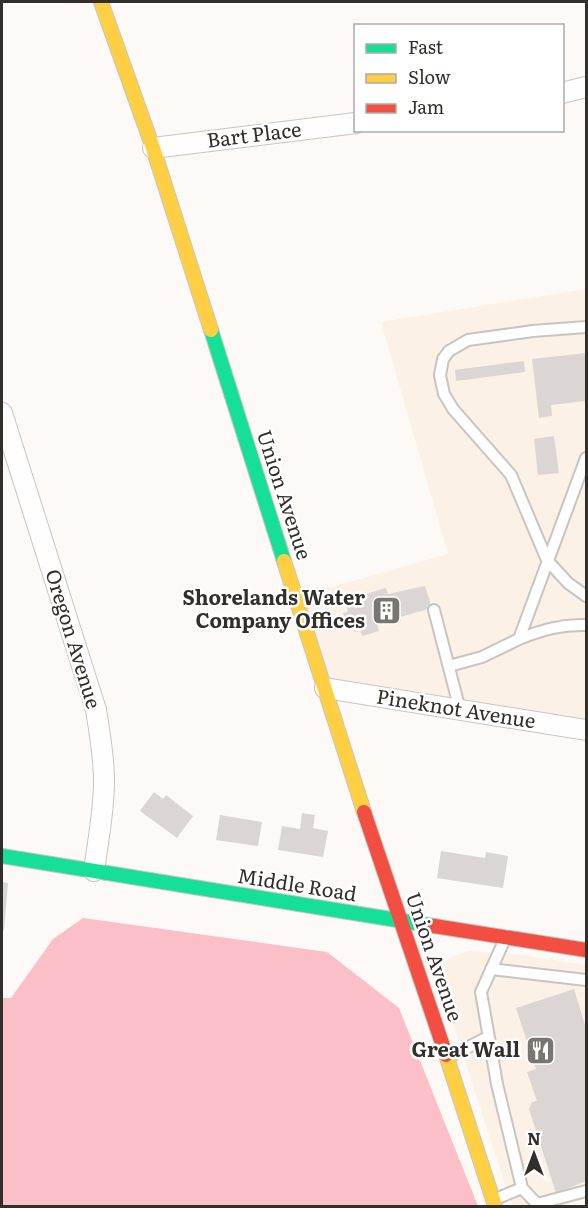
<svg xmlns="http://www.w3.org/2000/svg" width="588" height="1208" viewBox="0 0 588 1208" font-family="Literata,serif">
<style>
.built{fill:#fbf1e6}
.forest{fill:#fabfc7}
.building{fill:#dbd6d4}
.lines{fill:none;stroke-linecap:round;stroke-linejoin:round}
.lane-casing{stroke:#c8c5c1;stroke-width:14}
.street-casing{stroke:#c8c5c1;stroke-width:22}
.fast-casing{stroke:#c8c5c1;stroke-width:16}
.slow-casing{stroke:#c8c5c1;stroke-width:16}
.jam-casing{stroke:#c8c5c1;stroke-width:16}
.lane{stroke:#fffefe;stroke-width:10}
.street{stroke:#fffefe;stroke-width:20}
.fast{stroke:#16e098;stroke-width:14}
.slow{stroke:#ffcf43;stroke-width:14}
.jam{stroke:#f24e42;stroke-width:14}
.labels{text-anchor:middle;stroke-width:5;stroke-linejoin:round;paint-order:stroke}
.street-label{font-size:20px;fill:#322e29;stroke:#fff}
.poi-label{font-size:20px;font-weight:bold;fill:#322e29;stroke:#fff;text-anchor:end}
</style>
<rect width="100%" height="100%" fill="#fcf9f6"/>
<path class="built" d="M 586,289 L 586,729 L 327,689 L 297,597 L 448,554 L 381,322 Z
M 468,951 L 520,955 L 586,965 L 586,1198 L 562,1206 L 512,1206 L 439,980 L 443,963 L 450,958 Z"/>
<path class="forest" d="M 83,918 L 327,952 L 399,1008 L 478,1206 L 2,1206 L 2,998 L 11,998 L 53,939 Z"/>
<path class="building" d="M 586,353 L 586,401 L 551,405 L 552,416 L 539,418 L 532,359 Z
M 524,361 L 525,372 L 456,381 L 455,370 Z
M 554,436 L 559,473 L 538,475 L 534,439 Z
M 425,586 L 432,608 L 400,617 L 401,621 L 394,623 L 393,620 L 377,624 L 379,631 L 362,636 L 360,630 L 355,632 L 352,623 L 347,625 L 343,613 L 348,612 L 345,600 L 386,588 L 388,594 Z
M 154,792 L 163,799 L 166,795 L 193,816 L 177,838 L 140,811 Z
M 302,813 L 315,815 L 313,828 L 328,831 L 323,857 L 278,850 L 282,826 L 300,829 Z
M 220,815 L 262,822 L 258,846 L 216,840 Z
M 441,851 L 485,858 L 486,852 L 508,856 L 503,888 L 437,878 Z
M 2,882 L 8,883 L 4,930 L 2,930 Z
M 574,989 L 586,1028 L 586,1181 L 556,1193 L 529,1109 L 532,1102 L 537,1101 L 527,1072 L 536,1069 L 516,1008 Z"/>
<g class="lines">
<defs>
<path id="lane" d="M 586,327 L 533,331 L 468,340 L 449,351 L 443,359 L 440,375 L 444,394 L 453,409 L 511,475 L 547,560 L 568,583 L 586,596
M 434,610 L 460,710
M 519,639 C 542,630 562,624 586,625
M 449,666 L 482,657 L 519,639 L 586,458
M 491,969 L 586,980
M 447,1058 L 488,1037
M 522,1188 L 537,1204 L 586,1191
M 493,1200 L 522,1188 L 497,1084 L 481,992 L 504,941"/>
<path id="street" d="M 562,93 L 586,87
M 153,148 L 356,123
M 2,413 L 96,710 C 100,734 104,757 104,781 C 104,811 98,841 94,871
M 325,688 L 586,730"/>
<path id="fast" d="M 211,330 L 284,561
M 2,856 L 434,926"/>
<path id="slow" d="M 101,2 L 153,148 L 211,330
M 284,561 L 364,812
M 446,1055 L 495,1206"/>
<path id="jam" d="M 364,812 L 446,1055
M 434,926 L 586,950"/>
</defs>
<use href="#lane" class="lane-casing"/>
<use href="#street" class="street-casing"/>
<use href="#fast" class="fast-casing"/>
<use href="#slow" class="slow-casing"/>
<use href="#jam" class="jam-casing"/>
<use href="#lane" class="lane"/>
<use href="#street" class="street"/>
<use href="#fast" class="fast"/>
<use href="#slow" class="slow"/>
<use href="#jam" class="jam"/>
</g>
<defs>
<symbol id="building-square" viewBox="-11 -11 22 22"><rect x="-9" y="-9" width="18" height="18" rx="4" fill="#797571" stroke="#fff"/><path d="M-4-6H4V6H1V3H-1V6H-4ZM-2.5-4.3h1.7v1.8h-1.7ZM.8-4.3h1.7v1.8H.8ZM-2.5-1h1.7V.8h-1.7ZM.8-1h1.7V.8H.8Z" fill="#fff"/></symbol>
<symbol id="restaurant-square" viewBox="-11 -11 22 22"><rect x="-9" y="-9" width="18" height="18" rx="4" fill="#797571" stroke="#fff"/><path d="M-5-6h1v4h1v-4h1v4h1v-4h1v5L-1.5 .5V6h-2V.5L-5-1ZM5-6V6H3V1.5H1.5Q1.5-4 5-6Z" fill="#fff"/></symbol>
</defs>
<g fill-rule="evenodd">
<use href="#building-square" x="370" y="594" width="33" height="33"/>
<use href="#restaurant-square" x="524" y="1034" width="33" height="33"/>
</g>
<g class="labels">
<g class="street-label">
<text transform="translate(254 135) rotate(-7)" y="7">Bart Place</text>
<text transform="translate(284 495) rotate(72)" y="7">Union Avenue</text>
<text transform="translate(73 639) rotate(73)" y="7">Oregon Avenue</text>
<text transform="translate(456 709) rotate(9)" y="7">Pineknot Avenue</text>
<text transform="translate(297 885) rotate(9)" y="7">Middle Road</text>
<text transform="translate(434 957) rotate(71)" y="7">Union Avenue</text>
</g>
<g class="poi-label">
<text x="365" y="605">Shorelands Water<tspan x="365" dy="23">Company Offices</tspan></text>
<text x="520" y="1057">Great Wall</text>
</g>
</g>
<rect width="588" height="1208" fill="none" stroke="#322e29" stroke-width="6"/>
<rect x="354" y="24" width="210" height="108" fill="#ffffff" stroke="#adaba9" stroke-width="1.5"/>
<rect x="366" y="44" width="30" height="9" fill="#16e098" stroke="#adaba9" stroke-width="1.5"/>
<text x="408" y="54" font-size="18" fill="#322e29">Fast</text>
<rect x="366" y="74" width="30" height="9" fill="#ffcf43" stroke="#adaba9" stroke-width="1.5"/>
<text x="408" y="84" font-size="18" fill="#322e29">Slow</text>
<rect x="366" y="104" width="30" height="9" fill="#f24e42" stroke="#adaba9" stroke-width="1.5"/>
<text x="408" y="114" font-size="18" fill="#322e29">Jam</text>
<g transform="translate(534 1154)" stroke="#ffffff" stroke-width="4.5" paint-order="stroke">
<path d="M0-4.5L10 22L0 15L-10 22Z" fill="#322e29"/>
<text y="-9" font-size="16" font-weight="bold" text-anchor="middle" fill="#322e29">N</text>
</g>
</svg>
